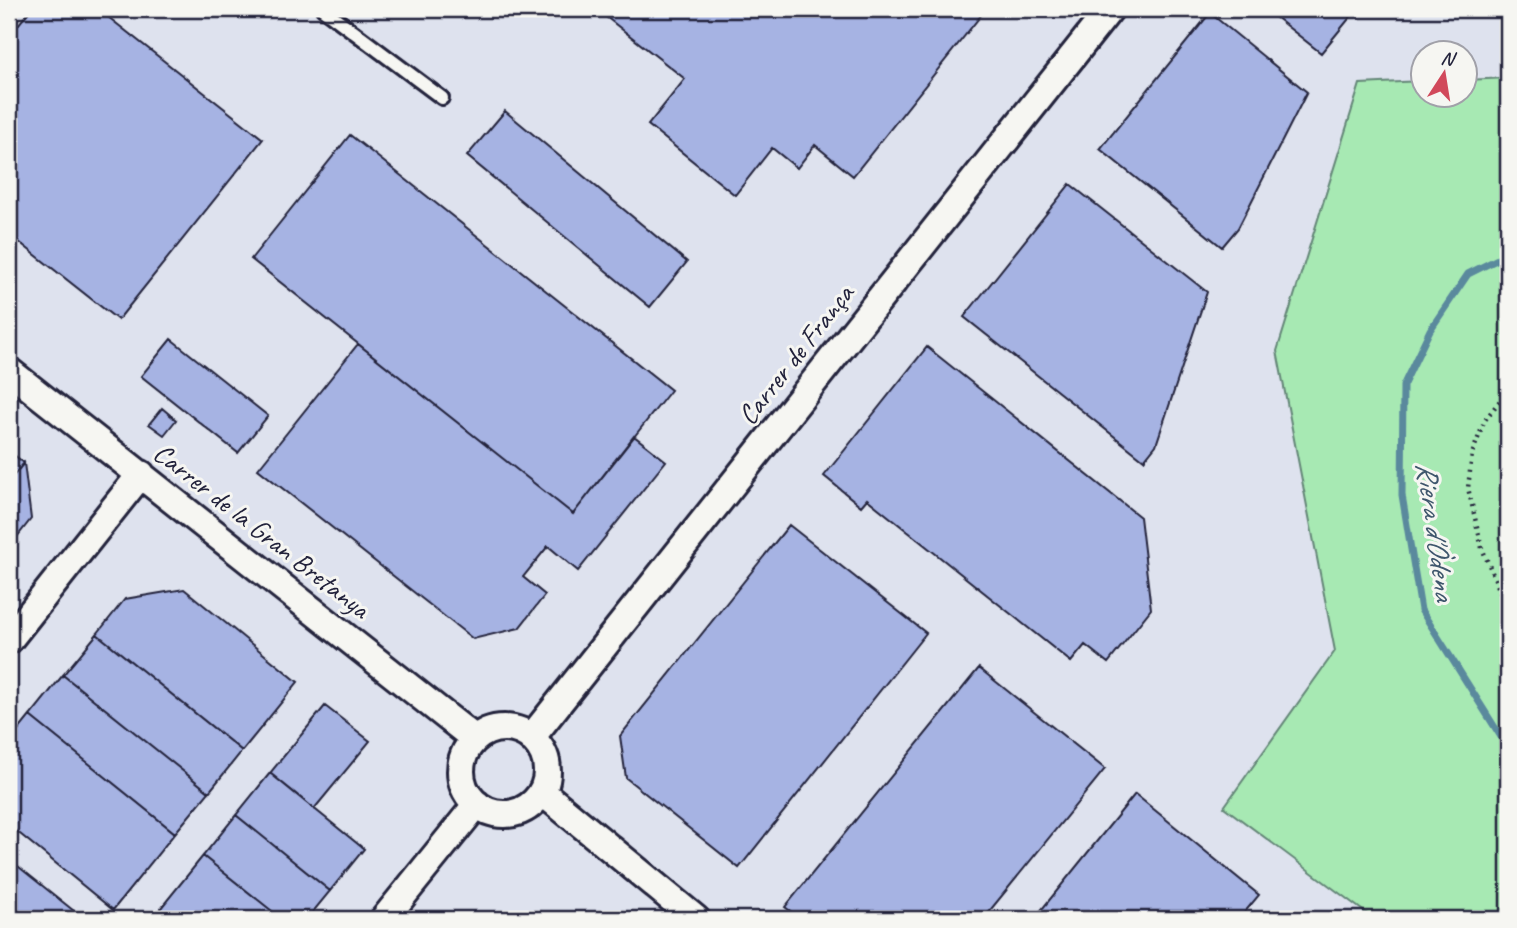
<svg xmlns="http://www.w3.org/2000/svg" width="1517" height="928" viewBox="0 0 1517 928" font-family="Caveat,sans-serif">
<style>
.built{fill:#dee2ee}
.green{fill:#a7e9b3;stroke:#648677;stroke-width:2}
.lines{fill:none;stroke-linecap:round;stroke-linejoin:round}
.stream{stroke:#5a899d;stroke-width:7}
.building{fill:#a6b3e3;stroke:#22223b;stroke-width:2}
.service-casing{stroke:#22223b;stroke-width:18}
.minor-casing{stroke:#22223b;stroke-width:32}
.path{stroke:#22223b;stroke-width:4.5;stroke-dasharray:2 5;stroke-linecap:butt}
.service{stroke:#f6f6f2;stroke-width:12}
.minor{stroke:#f6f6f2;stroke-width:26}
.labels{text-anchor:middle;stroke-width:6;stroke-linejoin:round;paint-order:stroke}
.street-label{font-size:28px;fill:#22223b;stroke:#f6f6f2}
.water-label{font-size:30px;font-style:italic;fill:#3e566c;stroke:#f6f6f2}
</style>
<rect width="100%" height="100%" fill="#f6f6f2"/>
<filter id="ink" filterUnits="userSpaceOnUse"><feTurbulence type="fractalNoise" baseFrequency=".0143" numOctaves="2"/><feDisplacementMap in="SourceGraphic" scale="14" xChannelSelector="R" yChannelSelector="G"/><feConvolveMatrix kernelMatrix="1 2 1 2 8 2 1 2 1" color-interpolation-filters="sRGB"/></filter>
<g filter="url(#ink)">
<path class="built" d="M 9,9 L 1508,9 L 1508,78 L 1465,80 L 1464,52 L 1422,52 L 1422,81 L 1360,84 L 1277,351 L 1335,651 L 1224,807 L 1374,919 L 9,919 Z"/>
<path class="green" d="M 1508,78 L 1508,919 L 1374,919 L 1224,807 L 1335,651 L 1277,351 L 1360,84 L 1422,81 L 1422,94 L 1464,94 L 1465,80 Z"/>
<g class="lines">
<path class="stream" d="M 1508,254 L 1468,274 L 1430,330 L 1403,386 L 1402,495 L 1421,610 L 1508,748"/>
</g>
<path class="building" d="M 31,9 L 98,9 L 263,139 L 118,320 L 9,234 L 9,36 Z
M 596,9 L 986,9 L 853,176 L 815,145 L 797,168 L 772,148 L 735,195 L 648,125 L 685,79 Z
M 1190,9 L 1208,9 L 1201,17 Z
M 1265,9 L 1357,9 L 1321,53 Z
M 1210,13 L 1307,92 L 1238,228 L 1222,247 L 1100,149 Z
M 505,111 L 687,262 L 650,307 L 467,156 Z
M 350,135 L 671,390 L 573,514 L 251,259 Z
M 1070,184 L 1207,292 L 1156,445 L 1144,460 L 964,317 Z
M 171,339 L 268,416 L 238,453 L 141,376 Z
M 358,344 L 573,514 L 634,436 L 666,461 L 578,571 L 548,546 L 523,577 L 545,595 L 519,628 L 473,639 L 258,469 Z
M 927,347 L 1140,517 L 1151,609 L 1108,663 L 1085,645 L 1071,662 L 867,499 L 861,506 L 824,476 Z
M 162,408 L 176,420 L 164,435 L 149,424 Z
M 9,451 L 24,463 L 9,481 Z
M 24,463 L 31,519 L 9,547 L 9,481 Z
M 789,525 L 926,633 L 739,868 L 626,778 L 620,736 Z
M 184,589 L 298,682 L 242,751 L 97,634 L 125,599 Z
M 97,634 L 242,751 L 209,792 L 63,675 Z
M 979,668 L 1105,769 L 983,919 L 801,919 L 785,907 Z
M 63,675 L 209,792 L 175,833 L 30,716 Z
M 325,706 L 370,741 L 314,809 L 270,773 Z
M 30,716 L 175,833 L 113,910 L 9,825 L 9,742 Z
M 270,773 L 364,849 L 330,891 L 236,815 Z
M 1135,794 L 1259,895 L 1239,919 L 1034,919 Z
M 236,815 L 330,891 L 307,919 L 282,919 L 203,856 Z
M 203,856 L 282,919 L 152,919 Z
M 9,859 L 84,919 L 9,919 Z"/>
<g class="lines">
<defs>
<path id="service" d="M 323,9 L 442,98"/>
<path id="minor" d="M 9,371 L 475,739
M 9,640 L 141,474
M461 771a43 43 0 1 1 86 0a43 43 0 1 1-86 0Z
M 531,738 L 1110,9
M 542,792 L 696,919
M 384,919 L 477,804"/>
</defs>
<use href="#service" class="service-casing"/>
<use href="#minor" class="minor-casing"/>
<path class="path" d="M 1508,390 L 1485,420 L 1472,454 L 1468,488 L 1482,548 L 1508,611"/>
<use href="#service" class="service"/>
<use href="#minor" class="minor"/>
</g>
</g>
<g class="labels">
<g class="street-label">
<text transform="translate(795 354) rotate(-52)" y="10">Carrer de França</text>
<text transform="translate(262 530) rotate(38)" y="10">Carrer de la Gran Bretanya</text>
</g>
<g class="water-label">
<text transform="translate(1436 531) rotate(82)" y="10">Riera d'Òdena</text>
</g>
</g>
<rect width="1517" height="928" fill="none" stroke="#f6f6f2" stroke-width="35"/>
<rect x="18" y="18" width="1482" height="893" fill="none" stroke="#22223b" stroke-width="2.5" filter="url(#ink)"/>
<g transform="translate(1444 74) rotate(12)"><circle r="33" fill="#f6f6f2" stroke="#a1a1a9" stroke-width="2"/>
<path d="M0-5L12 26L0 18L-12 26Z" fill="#d1495b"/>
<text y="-10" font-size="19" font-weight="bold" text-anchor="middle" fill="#22223b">N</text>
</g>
</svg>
